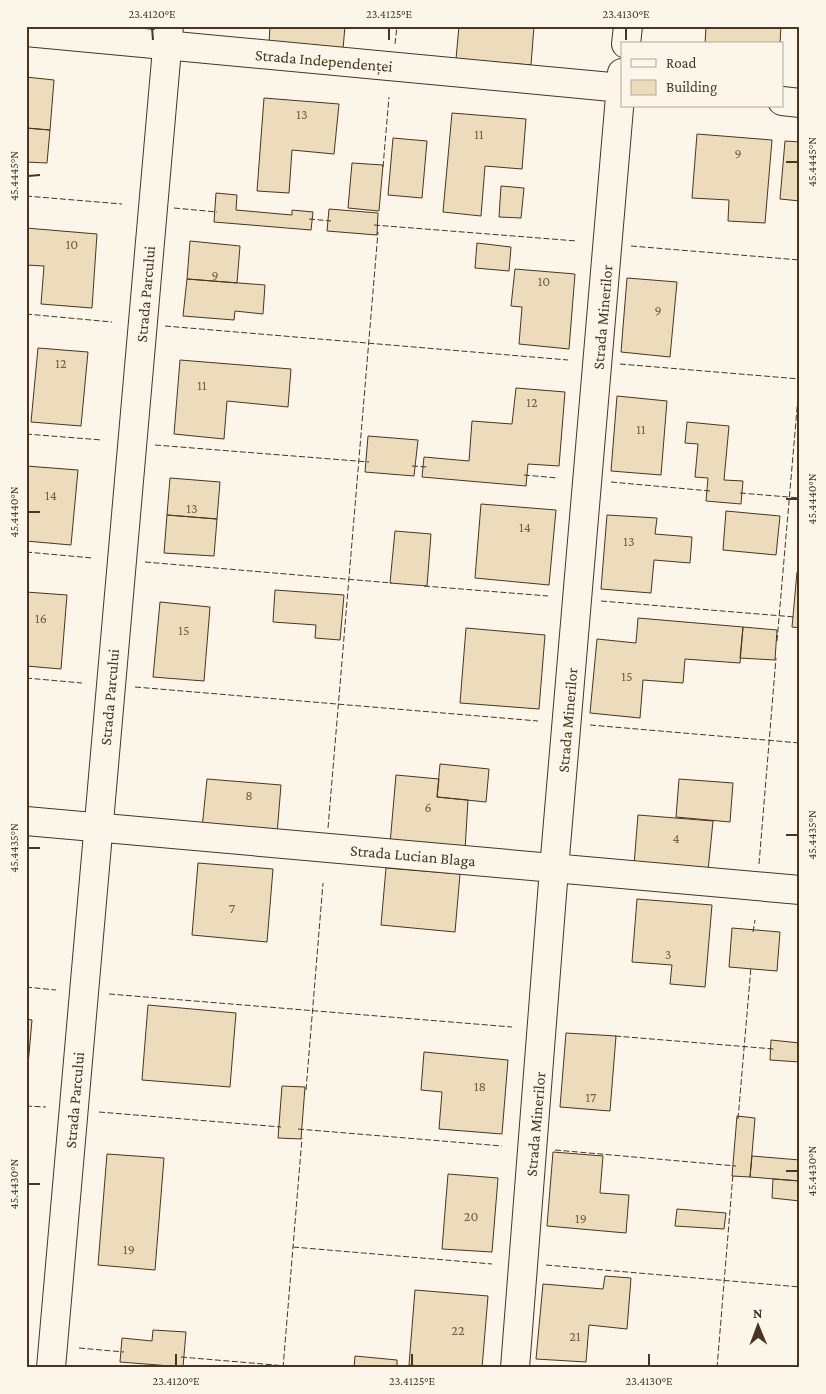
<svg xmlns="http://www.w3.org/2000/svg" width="826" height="1394" viewBox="0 0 826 1394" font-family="'Crimson Pro',serif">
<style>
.building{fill:#ecdcbc;stroke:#4a3520}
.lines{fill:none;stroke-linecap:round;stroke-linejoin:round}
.minor-casing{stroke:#4a3520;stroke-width:30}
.secondary-casing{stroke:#4a3520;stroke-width:30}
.minor{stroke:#fbf6e9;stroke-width:28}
.secondary{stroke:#fbf6e9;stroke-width:28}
.fence{stroke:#4a3520;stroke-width:1;stroke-dasharray:6 2.5;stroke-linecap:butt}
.ticks{fill:none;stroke:#4a3520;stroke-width:2}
.labels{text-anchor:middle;stroke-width:4;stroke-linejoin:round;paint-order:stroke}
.number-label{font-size:14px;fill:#725f47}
.street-label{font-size:16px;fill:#4a3520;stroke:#fbf6e9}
.neatline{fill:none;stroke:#4a3520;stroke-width:2}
.ticks-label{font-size:12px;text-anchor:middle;fill:#4a3520}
</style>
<rect width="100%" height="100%" fill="#fbf6e9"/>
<path class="building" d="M 270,26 L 345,26 L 343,49 L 269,43 Z
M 459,26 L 534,26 L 531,65 L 456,59 Z
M 706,26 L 781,26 L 780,44 L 705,44 Z
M 26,77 L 54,80 L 50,130 L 26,128 Z
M 264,98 L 339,104 L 334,154 L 292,150 L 289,193 L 257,191 Z
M 452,113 L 526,119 L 522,169 L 485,166 L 481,216 L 443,212 Z
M 26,128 L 50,130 L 47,163 L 26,162 Z
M 697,134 L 772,140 L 765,223 L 728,221 L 729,200 L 692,198 Z
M 393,138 L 427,141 L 422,198 L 388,195 Z
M 785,141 L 800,142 L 800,201 L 780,199 Z
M 352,163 L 383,165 L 379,211 L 348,208 Z
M 501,186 L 524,188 L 521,218 L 499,217 Z
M 216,193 L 237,195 L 236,210 L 292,215 L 292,210 L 313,212 L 311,230 L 214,222 Z
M 329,209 L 378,213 L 377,235 L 327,231 Z
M 26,228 L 97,234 L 92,308 L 41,304 L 44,266 L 26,265 Z
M 190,241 L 240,246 L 237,283 L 187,279 Z
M 477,243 L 511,247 L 509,271 L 475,268 Z
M 515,269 L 575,274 L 569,349 L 519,344 L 522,307 L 511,306 Z
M 627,278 L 677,282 L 670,357 L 621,352 Z
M 187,279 L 265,285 L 263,314 L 235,311 L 234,320 L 183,316 Z
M 38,348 L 88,352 L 81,426 L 31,422 Z
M 180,360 L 291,369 L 288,407 L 227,401 L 224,439 L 174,434 Z
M 516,388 L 565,392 L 559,466 L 528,464 L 526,486 L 422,477 L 424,457 L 469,461 L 472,421 L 512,424 Z
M 617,396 L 667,401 L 661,475 L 611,471 Z
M 687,422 L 729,426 L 724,480 L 743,481 L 741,504 L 706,501 L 708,478 L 695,477 L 698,444 L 685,443 Z
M 368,436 L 418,440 L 414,476 L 365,472 Z
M 26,466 L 78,470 L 71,545 L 26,541 Z
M 170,478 L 220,482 L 217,519 L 167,515 Z
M 481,504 L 556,510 L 549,585 L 475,578 Z
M 726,511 L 780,516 L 776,555 L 723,550 Z
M 167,515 L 217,519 L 214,556 L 164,553 Z
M 607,515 L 657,518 L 655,534 L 692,537 L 690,563 L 654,560 L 651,593 L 601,589 Z
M 395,531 L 431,534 L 427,586 L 390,583 Z
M 797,572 L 800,572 L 800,628 L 792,627 Z
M 275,590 L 344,595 L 340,640 L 315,638 L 316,625 L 273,622 Z
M 26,592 L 67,595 L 61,669 L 26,666 Z
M 160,602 L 210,607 L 204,681 L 153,677 Z
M 638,618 L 743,627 L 740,663 L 685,659 L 683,683 L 643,680 L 640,718 L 590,713 L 597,639 L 636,643 Z
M 743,627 L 777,630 L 775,660 L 740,658 Z
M 466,628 L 545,635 L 539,709 L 460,703 Z
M 440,764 L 489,769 L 486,802 L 437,797 Z
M 396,775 L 439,779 L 437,797 L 468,800 L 465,850 L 390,844 Z
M 207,779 L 281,785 L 277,834 L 202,828 Z
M 679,779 L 733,783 L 730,822 L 676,817 Z
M 638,815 L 713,821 L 708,871 L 634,865 Z
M 198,863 L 273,869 L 267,942 L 192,935 Z
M 386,868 L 460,874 L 455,932 L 381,925 Z
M 637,899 L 712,905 L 705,987 L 670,984 L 672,965 L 632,962 Z
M 732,928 L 780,932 L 777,971 L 729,967 Z
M 148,1005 L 236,1013 L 230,1087 L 142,1080 Z
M 26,1019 L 32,1020 L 26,1088 Z
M 566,1033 L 616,1036 L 610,1111 L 560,1107 Z
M 771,1040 L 800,1043 L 800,1062 L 770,1060 Z
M 424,1052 L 508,1060 L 502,1134 L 439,1129 L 442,1092 L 421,1090 Z
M 282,1086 L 305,1087 L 301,1139 L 278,1138 Z
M 737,1116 L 755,1118 L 750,1177 L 732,1176 Z
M 553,1152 L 603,1156 L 600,1193 L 629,1195 L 626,1233 L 547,1226 Z
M 107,1154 L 164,1158 L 155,1270 L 98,1265 Z
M 752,1156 L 800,1160 L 800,1181 L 750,1177 Z
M 448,1174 L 498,1178 L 492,1252 L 442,1249 Z
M 773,1179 L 800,1181 L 800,1201 L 772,1198 Z
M 677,1209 L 726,1213 L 724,1229 L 675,1226 Z
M 605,1276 L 631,1278 L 627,1329 L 589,1325 L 586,1362 L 536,1359 L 543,1284 L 603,1289 Z
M 415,1290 L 488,1296 L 482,1368 L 444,1368 L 409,1365 Z
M 153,1330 L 186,1332 L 183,1367 L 120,1362 L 122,1338 L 152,1341 Z
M 355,1356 L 397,1360 L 397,1368 L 354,1368 Z"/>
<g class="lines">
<defs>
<path id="minor" d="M 26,32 L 622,88
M 626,44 L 628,26
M 782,101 L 800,103
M 26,821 L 800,890
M 515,1368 L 554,869 L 622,73"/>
<path id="secondary" d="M 51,1368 L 169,26"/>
</defs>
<use href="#minor" class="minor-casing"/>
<use href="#secondary" class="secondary-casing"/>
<use href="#minor" class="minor"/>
<use href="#secondary" class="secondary"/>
<path class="fence" d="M 395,44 L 397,26
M 383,167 L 389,97
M 26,196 L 122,204
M 174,208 L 217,212
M 309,219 L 331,221
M 374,225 L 577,241
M 631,246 L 800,260
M 26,314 L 112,322
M 165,326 L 568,360
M 620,364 L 800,379
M 26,434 L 102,440
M 155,445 L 369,462
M 412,466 L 427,467
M 524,475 L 558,478
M 611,482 L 710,491
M 740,493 L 800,498
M 26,552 L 92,558
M 145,562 L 392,583
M 424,586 L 548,596
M 601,601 L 795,617
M 777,641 L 800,374
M 26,678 L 82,683
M 135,687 L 538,721
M 590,725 L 800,743
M 328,828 L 378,232
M 759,864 L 776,658
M 753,932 L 755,920
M 26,987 L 56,990
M 109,994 L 512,1027
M 615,1036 L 774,1049
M 306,1090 L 323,883
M 26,1106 L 46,1107
M 99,1112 L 281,1127
M 738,1119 L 751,967
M 298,1129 L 502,1146
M 555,1150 L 736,1166
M 293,1247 L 492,1264
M 546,1265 L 800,1287
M 79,1348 L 124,1352
M 181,1357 L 310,1368
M 283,1368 L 302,1138
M 717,1368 L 733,1174"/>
</g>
<path class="ticks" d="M 152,28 L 153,40M 389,28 L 389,40M 626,28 L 626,40M 786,162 L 798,162M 28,176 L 40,175M 786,499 L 798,499M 28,512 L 40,512M 786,835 L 798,835M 28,848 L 40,848M 786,1171 L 798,1171M 28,1184 L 40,1184M 176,1354 L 176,1366M 412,1354 L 412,1366M 649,1354 L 649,1366"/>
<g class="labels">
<g class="number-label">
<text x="302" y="119">13</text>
<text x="479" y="139">11</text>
<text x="738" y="158">9</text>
<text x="72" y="249">10</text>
<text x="215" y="280">9</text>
<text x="544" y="286">10</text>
<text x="658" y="315">9</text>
<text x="61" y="368">12</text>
<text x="202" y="390">11</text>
<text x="532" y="407">12</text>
<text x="641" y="434">11</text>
<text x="51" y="500">14</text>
<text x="192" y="513">13</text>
<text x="525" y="532">14</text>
<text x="629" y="546">13</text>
<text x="41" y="623">16</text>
<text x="184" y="635">15</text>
<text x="627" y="681">15</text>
<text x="249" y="800">8</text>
<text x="428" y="812">6</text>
<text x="676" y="843">4</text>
<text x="232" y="913">7</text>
<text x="668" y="959">3</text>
<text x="480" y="1091">18</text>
<text x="591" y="1102">17</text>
<text x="471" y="1221">20</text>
<text x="581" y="1223">19</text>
<text x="129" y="1254">19</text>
<text x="458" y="1335">22</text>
<text x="575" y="1341">21</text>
</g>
<g class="street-label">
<text transform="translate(324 60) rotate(5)" y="6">Strada Independenței</text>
<text transform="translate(145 294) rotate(-85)" y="6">Strada Parcului</text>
<text transform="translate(602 317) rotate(-85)" y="6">Strada Minerilor</text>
<text transform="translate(109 697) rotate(-85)" y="6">Strada Parcului</text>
<text transform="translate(567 720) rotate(-85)" y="6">Strada Minerilor</text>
<text transform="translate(413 855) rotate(5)" y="6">Strada Lucian Blaga</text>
<text transform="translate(74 1100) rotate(-85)" y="6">Strada Parcului</text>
<text transform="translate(535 1124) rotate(-85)" y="6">Strada Minerilor</text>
</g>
</g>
<rect width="826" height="1394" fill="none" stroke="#fbf6e9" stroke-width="55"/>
<rect x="621" y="42" width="162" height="65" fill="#fbf6e9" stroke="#b4a999"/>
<rect x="631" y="59" width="25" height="8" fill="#fbf6e9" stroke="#b4a999"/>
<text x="666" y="68" font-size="15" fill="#4a3520">Road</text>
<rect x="631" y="80" width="25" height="15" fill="#ecdcbc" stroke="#b4a999"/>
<text x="666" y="92" font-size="15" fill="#4a3520">Building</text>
<g transform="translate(758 1326) rotate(359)" stroke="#fbf6e9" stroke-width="4" paint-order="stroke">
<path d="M0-4L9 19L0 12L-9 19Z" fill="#4a3520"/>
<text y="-8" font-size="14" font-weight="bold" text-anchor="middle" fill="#4a3520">N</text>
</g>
<rect x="28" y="28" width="770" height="1338" class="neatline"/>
<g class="ticks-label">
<text x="152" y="18">23.4120°E</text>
<text x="389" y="18">23.4125°E</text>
<text x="626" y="18">23.4130°E</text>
<text transform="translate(812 162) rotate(-90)" y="4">45.4445°N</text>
<text transform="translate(14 176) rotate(-90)" y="4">45.4445°N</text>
<text transform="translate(812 499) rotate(-90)" y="4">45.4440°N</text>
<text transform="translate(14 512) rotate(-90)" y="4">45.4440°N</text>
<text transform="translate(812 835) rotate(-90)" y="4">45.4435°N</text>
<text transform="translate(14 848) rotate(-90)" y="4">45.4435°N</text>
<text transform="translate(812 1171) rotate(-90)" y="4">45.4430°N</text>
<text transform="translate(14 1184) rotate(-90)" y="4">45.4430°N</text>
<text x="176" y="1385">23.4120°E</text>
<text x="412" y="1385">23.4125°E</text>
<text x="649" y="1385">23.4130°E</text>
</g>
</svg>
